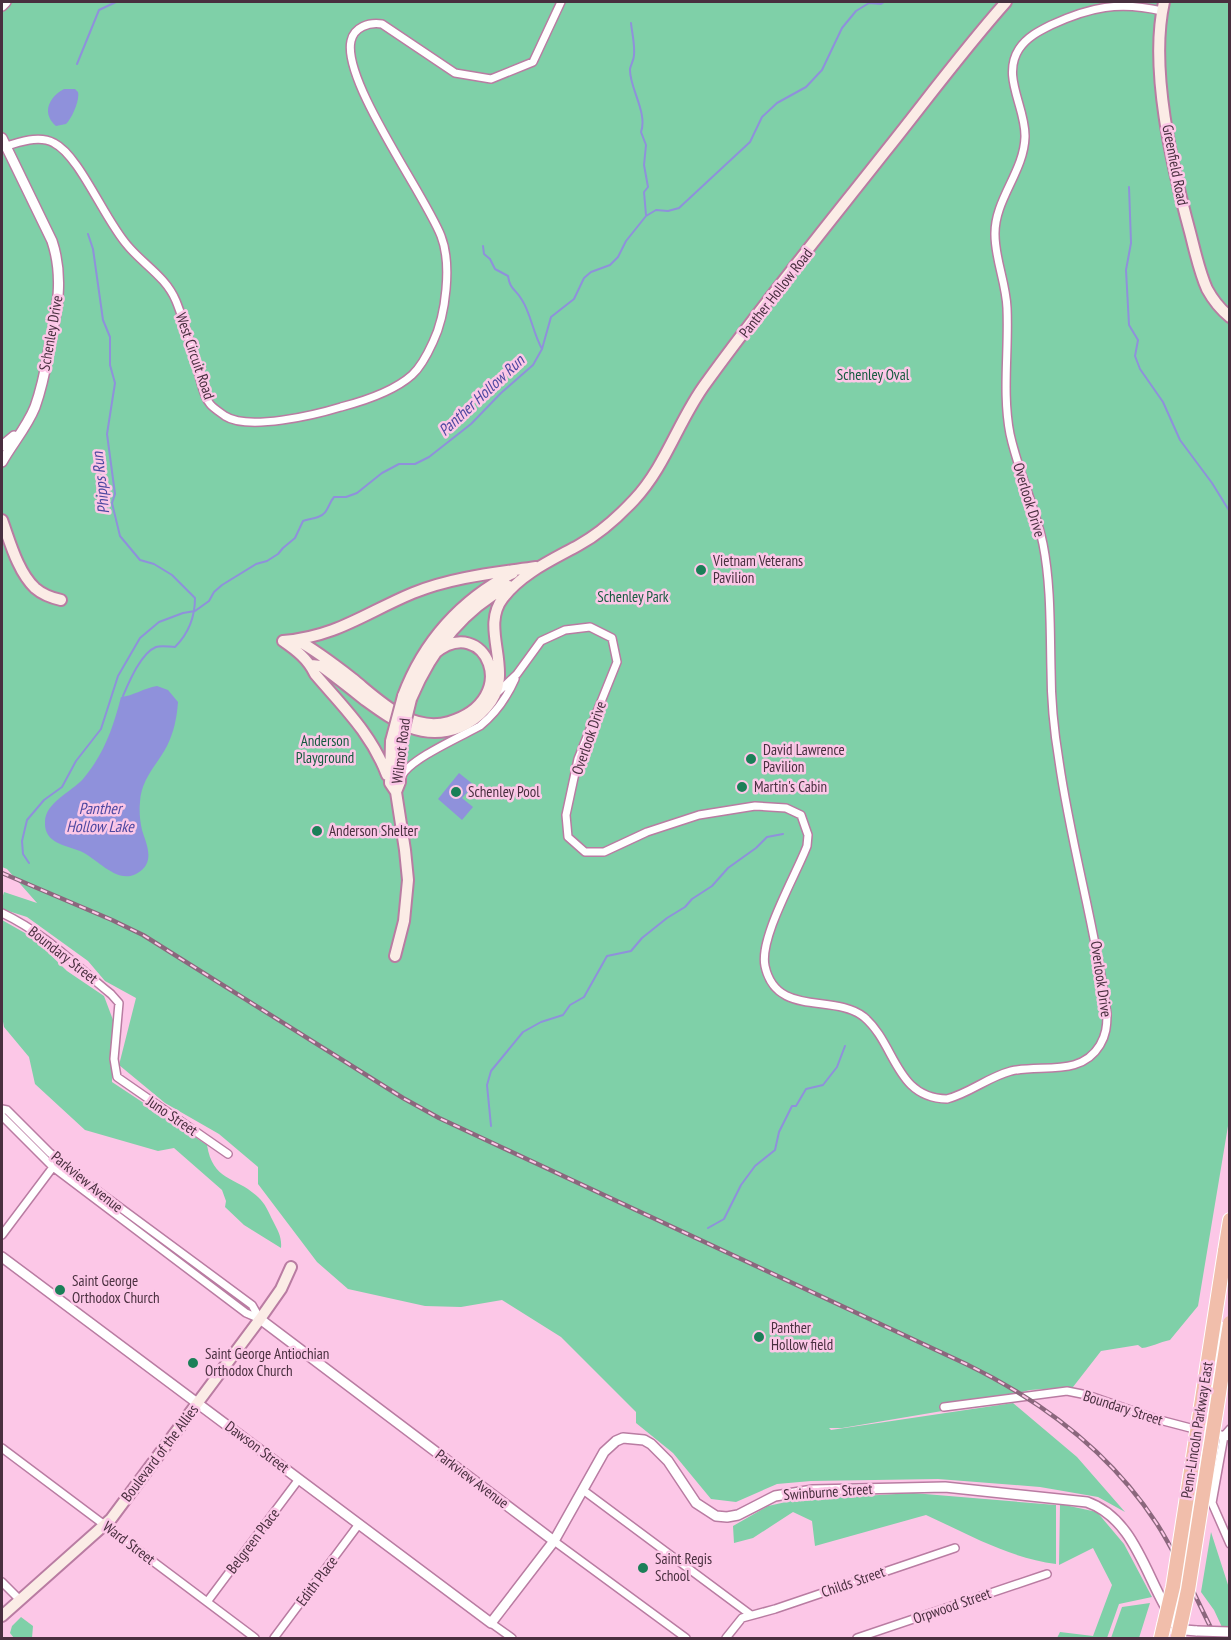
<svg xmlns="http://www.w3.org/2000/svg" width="1231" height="1640" viewBox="0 0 1231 1640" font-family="'PT Sans Narrow',sans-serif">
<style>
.green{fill:#7fd0a8}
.water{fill:#8f91db}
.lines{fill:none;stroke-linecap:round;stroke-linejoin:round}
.stream{stroke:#8f91db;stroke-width:2}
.minor-casing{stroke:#b97ca2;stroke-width:10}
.tertiary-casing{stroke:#b97ca2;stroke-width:12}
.secondary-casing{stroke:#b97ca2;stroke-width:14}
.motorway-casing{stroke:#fff;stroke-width:16}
.minor{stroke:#fff;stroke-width:7}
.tertiary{stroke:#fff;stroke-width:9}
.secondary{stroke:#fbece6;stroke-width:10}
.motorway{stroke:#f1beab;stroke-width:14}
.rail-casing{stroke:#8b677d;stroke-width:4.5}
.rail{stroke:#fcc7e7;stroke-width:2;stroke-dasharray:7;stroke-linecap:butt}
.tertiary-bridge-casing{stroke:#b97ca2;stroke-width:12;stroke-linecap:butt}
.secondary-bridge-casing{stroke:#b97ca2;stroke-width:14;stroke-linecap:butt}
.motorway-bridge-casing{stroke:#fff;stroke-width:16;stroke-linecap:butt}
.tertiary-bridge{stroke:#fff;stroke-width:9}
.secondary-bridge{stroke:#fbece6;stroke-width:10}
.motorway-bridge{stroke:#f1beab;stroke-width:14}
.poi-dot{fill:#1b7f58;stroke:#fcc7e7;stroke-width:2}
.labels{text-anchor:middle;stroke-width:5;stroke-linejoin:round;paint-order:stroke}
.street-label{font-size:15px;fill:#492f3f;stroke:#fcc7e7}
.park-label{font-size:15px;fill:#165b3f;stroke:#fcc7e7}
.poi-label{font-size:15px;fill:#492f3f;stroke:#fcc7e7;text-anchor:start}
.water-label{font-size:16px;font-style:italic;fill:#4d48a0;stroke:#fcc7e7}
</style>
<rect width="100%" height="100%" fill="#fcc7e7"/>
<path class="green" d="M 2,2 L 1229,2 L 1230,1114 L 1198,1306 L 1170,1340 C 1159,1342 1152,1347 1142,1348 L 1138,1345 L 1101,1351 L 1073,1387 L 1030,1390 L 948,1410 L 842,1428 L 829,1428 L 831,1430 L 1013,1403 L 1077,1457 L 1125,1512 L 1098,1497 L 1040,1487 L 938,1479 L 811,1481 L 777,1484 L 736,1502 L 711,1499 L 673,1453 L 636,1423 L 636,1412 L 561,1337 L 502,1300 L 461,1307 L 425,1306 L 348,1289 L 317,1262 L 258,1184 L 258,1167 L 219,1134 L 165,1103 L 119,1065 L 136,998 L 105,981 L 88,961 L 27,917 L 2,909 L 2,899 L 4,892 L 37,903 L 7,869 L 2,867 Z
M 2,920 L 32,937 L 67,971 L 104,996 L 113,1020 L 112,1082 L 207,1145 C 213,1182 236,1176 258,1197 C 265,1203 269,1213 273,1221 C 278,1231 282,1237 281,1248 L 244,1225 L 225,1207 L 226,1201 L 222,1190 L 174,1148 L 158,1151 L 85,1130 L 35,1084 L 29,1057 L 4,1027 L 2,1016 Z
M 913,1493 L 1056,1505 L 1056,1564 C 1009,1558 968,1534 926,1515 L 815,1546 L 812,1521 L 793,1512 L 753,1538 L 734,1543 L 733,1526 L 768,1506 L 795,1500 Z
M 1060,1504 L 1097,1512 L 1124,1544 L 1152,1597 L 1119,1604 L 1107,1638 L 1057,1638 L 1060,1632 L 1093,1636 L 1112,1585 L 1093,1548 L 1059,1565 Z
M 1211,1532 L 1229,1588 L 1229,1638 L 1227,1638 L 1214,1610 L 1201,1592 Z
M 1150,1603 L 1139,1638 L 1111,1638 L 1122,1607 Z
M 21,1617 L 33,1626 L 32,1638 L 14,1638 L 10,1633 L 12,1626 Z"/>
<path class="water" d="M 64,89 L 75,89 L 78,92 C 80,100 72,118 66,124 L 56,126 C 41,113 49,97 64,89 Z
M 157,686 L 168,690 L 178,702 C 177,717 174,732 167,746 C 157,765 141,779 140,802 C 139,811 140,821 142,830 C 147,846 156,863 136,874 C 116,884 97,858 80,851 C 65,845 44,843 45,822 C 45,803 71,792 83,779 C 104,754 113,728 121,697 C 133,696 144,688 157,686 Z
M 459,773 L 474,785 L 462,798 L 473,807 L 462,820 L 438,799 Z"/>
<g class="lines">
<path class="stream" d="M 631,23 C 632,33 635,44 634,55 C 634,60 631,64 630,69 C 629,87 648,113 641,132 L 646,145 L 644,165 L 648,187 L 644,192 L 646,215
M 77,64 L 99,10 L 116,2
M 1129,187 L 1131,243 L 1126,270 L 1129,325 L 1138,340 L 1135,356 L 1140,369 L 1163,402 L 1180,440 L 1212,483 L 1230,512
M 88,234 L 93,249 L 103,320 L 110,337 L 110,365 L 115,383 L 107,434 L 115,494 L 112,503 L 120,536 L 140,560 L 154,564 L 172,575 L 195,598 C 195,618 189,633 175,647 C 169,647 162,645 156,647 C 141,653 129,682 123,696
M 483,246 L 484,254 L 490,259 L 495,269 L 508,276 C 510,290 516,289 522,300 C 531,314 533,333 542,349
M 29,863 L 23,854 L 22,841 L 27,820 L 44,800 L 62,787 L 76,761 L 101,729 L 118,676 L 140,638 L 159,622 L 183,613 L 195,611 L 209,601 L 214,592 L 222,585 L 256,564 L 267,561 L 278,554 L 283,548 L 295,538 L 303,521 C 308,519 313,519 318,517 C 328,514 328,504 334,497 L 346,497 L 357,493 L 382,473 L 399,464 L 415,464 L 429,457 L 471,424 L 501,393 L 533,365 L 542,349 L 551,317 L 574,299 L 584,278 L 591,272 L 610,265 L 618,257 L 626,241 L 646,216 L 656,210 L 668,211 L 679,208 L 750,142 L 762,117 L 777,103 L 806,87 L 822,70 L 842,28 L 856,11 L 869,3 L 881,4 L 884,2
M 491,1126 L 487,1085 L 491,1071 L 523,1032 L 541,1022 L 563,1015 L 570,1005 L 584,997 L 607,956 L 631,951 L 642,938 L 667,918 L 685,907 L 692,899 L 712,886 L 728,868 L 756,848 L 767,837 L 783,834
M 708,1228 L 724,1219 L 741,1185 L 755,1166 L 775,1150 L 779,1132 L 792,1106 L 796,1106 L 806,1089 L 823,1085 L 837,1067 L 845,1046"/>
<defs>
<path id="minor" d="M 6,146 C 21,142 39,135 54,143 C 80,156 105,221 128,246 C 144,265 166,277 176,301 C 185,323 191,348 198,371 C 201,381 203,396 210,404 C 213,408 221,413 225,416 C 248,431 315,415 341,407 C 364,401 393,392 412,375 C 421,367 428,353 433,342 C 446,315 452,264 441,236 C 425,195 342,81 351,41 C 354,27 369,22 382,24 L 455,73 L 491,79 L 533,62 L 561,2
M 497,693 L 517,674 L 541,641 L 565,630 L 590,627 L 612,638 L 617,662 L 578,759 L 566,815 L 568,837 L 585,852 L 604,852 L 647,832 L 699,815 L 755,806 L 786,808 L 801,815 L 808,835 L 807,846 C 796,875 759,938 765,966 C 776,1018 834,993 864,1017 C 896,1044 895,1098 947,1099 C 970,1093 988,1077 1011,1071 C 1042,1064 1081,1077 1100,1045 C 1106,1035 1107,1026 1107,1014 C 1096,929 1071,846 1059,761 C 1054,731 1051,700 1051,669 C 1050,628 1051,584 1043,544 C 1035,506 1018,471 1010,434 C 1002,393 1009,350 1007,308 C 1006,283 995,259 995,235 C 994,200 1024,172 1025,137 C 1026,107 1001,77 1019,49 C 1027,37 1039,31 1051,25 C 1090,7 1119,1 1162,11
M 402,776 C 408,760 462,736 480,726 C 495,714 507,697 515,679
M 2,913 C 46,934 74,964 111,994 L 119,1003 L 114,1059 L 117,1077 L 228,1154
M 2,1109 L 7,1110 L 50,1153 L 87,1183 L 252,1305 L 260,1319
M 2,1116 L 53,1167 L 246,1313 L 260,1319
M 2,1235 L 53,1167
M 944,1407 L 1067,1391 L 1087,1395 L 1156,1419 L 1198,1430
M 1230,1429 L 1224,1436 L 1212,1503 L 1230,1544
M 1212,1433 L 1230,1437
M 2,1448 L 255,1638
M 583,1490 L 751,1615
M 554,1541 L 686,1638
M 2,1582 L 20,1600
M 207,1602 L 299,1479
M 491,1623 L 512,1638
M 274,1638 L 359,1524
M 726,1638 L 742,1618 L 775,1609 L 955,1548
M 857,1638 L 1047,1574"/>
<path id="tertiary" d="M 2,6 L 6,2
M 2,138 L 52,241 C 65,280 56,315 48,354 C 45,372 41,390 35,407 C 27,427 12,444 2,462
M 2,446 L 14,436
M 2,1257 L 491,1623 L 554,1541 L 604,1452 L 616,1441 L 623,1438 L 644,1440 L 651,1444 L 668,1461 L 696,1503 L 716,1516 L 727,1517 L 738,1515 L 775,1496 L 813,1490 L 945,1487 L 1087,1502 C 1138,1520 1147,1585 1176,1624 L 1185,1630 L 1197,1631
M 260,1319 L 554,1541"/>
<path id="secondary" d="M 1164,2 C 1149,68 1172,166 1190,232 C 1195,251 1199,271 1207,289 C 1213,300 1220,309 1230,317
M 2,520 C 10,542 18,572 35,588 C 43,595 52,598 61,600
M 297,640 C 317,651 335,665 353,679 C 380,701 411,733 449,722 C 524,700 485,611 434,654
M 283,641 C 336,637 367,612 413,593 C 452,577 495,573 536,567
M 283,641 C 296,650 308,659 315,674 C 343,707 371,733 387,775
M 311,665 L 321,666 C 336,677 350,688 365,700 C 394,721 422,742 460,727 C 470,723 479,716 486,708 C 518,673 478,630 503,598 C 522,573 552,560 579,545 C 599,534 619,516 634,500 C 666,466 679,419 706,383 C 763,304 825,228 885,152 C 925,102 964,49 1006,2
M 403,696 C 423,642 461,599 513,573
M 411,699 C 431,652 462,610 509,586
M 391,741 L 390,783 L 396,792 L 405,850 L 408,880 L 404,921 L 395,956
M 396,792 L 400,782 L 400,744
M 2,1616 L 111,1519 L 260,1319 L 281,1289 L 291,1267"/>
<path id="motorway" d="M 1225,1251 L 1230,1220
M 1161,1638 L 1164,1625"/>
</defs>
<use href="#minor" class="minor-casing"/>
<use href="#tertiary" class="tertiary-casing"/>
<use href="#secondary" class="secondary-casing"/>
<use href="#motorway" class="motorway-casing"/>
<use href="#minor" class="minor"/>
<use href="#tertiary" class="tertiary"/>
<use href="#secondary" class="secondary"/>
<use href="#motorway" class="motorway"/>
<defs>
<path id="rail" d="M 2,873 L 112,920 L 143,935 L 403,1098 L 439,1118 L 966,1364 C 1042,1401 1110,1452 1157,1524 C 1180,1560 1197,1601 1216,1638"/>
</defs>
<use href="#rail" class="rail-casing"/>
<use href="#rail" class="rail"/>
<defs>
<path id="tertiary-bridge" d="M 1197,1631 L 1230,1632"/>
<path id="secondary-bridge" d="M 391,741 L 403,696
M 400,744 L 411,699"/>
<path id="motorway-bridge" d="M 1164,1625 L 1173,1587 L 1225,1251
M 1178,1636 L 1188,1590 L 1230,1323"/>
</defs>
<use href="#tertiary-bridge" class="tertiary-bridge-casing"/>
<use href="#secondary-bridge" class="secondary-bridge-casing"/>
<use href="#motorway-bridge" class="motorway-bridge-casing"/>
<use href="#tertiary-bridge" class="tertiary-bridge"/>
<use href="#secondary-bridge" class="secondary-bridge"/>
<use href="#motorway-bridge" class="motorway-bridge"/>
</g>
<g class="poi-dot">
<circle cx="701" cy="570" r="6"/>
<circle cx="751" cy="759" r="6"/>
<circle cx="742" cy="787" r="6"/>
<circle cx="456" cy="792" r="6"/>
<circle cx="317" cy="831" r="6"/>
<circle cx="60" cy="1290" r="6"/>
<circle cx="759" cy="1337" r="6"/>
<circle cx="193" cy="1363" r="6"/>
<circle cx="643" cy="1568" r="6"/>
</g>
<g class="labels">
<g class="street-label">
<text transform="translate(1175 165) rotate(79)" y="5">Greenfield Road</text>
<text transform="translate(776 293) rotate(-52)" y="5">Panther Hollow Road</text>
<text transform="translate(51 333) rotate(-80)" y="5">Schenley Drive</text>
<text transform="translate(195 356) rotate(71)" y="5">West Circuit Road</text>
<text transform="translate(1029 500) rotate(73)" y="5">Overlook Drive</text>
<text transform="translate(589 738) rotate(-71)" y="5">Overlook Drive</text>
<text transform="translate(401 751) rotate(-83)" y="5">Wilmot Road</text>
<text transform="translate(63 955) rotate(38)" y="5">Boundary Street</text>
<text transform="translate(1101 979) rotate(82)" y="5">Overlook Drive</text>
<text transform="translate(172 1116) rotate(34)" y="5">Juno Street</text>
<text transform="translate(87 1182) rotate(39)" y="5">Parkview Avenue</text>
<text transform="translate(1123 1408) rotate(18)" y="5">Boundary Street</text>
<text transform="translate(1197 1430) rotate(-81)" y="5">Penn-Lincoln Parkway East</text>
<text transform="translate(257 1447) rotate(37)" y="5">Dawson Street</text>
<text transform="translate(160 1453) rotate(-53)" y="5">Boulevard of the Allies</text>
<text transform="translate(472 1479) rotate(37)" y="5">Parkview Avenue</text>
<text transform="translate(828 1492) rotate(-4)" y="5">Swinburne Street</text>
<text transform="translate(253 1541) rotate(-53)" y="5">Belgreen Place</text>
<text transform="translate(129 1543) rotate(37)" y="5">Ward Street</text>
<text transform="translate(317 1581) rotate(-53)" y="5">Edith Place</text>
<text transform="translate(853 1582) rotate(-19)" y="5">Childs Street</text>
<text transform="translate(952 1606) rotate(-19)" y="5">Orpwood Street</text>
</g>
<g class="park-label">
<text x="873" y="380">Schenley Oval</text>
<text x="633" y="602">Schenley Park</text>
<text x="325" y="746">Anderson<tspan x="325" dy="17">Playground</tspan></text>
</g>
<g class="poi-label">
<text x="713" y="566">Vietnam Veterans<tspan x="713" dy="17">Pavilion</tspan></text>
<text x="763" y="755">David Lawrence<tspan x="763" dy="17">Pavilion</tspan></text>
<text x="754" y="792">Martin's Cabin</text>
<text x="468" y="797">Schenley Pool</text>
<text x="329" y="836">Anderson Shelter</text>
<text x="72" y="1286">Saint George<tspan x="72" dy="17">Orthodox Church</tspan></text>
<text x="771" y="1333">Panther<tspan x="771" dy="17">Hollow field</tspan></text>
<text x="205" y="1359">Saint George Antiochian<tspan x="205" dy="17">Orthodox Church</tspan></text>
<text x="655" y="1564">Saint Regis<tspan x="655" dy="17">School</tspan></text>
</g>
<g class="water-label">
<text transform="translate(481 395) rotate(-43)" y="6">Panther Hollow Run</text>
<text transform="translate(100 483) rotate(-96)" y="6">Phipps Run</text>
<text x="100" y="814">Panther<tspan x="100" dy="18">Hollow Lake</tspan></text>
</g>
</g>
<rect width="1231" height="1640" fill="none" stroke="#492f3f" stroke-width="6"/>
</svg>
